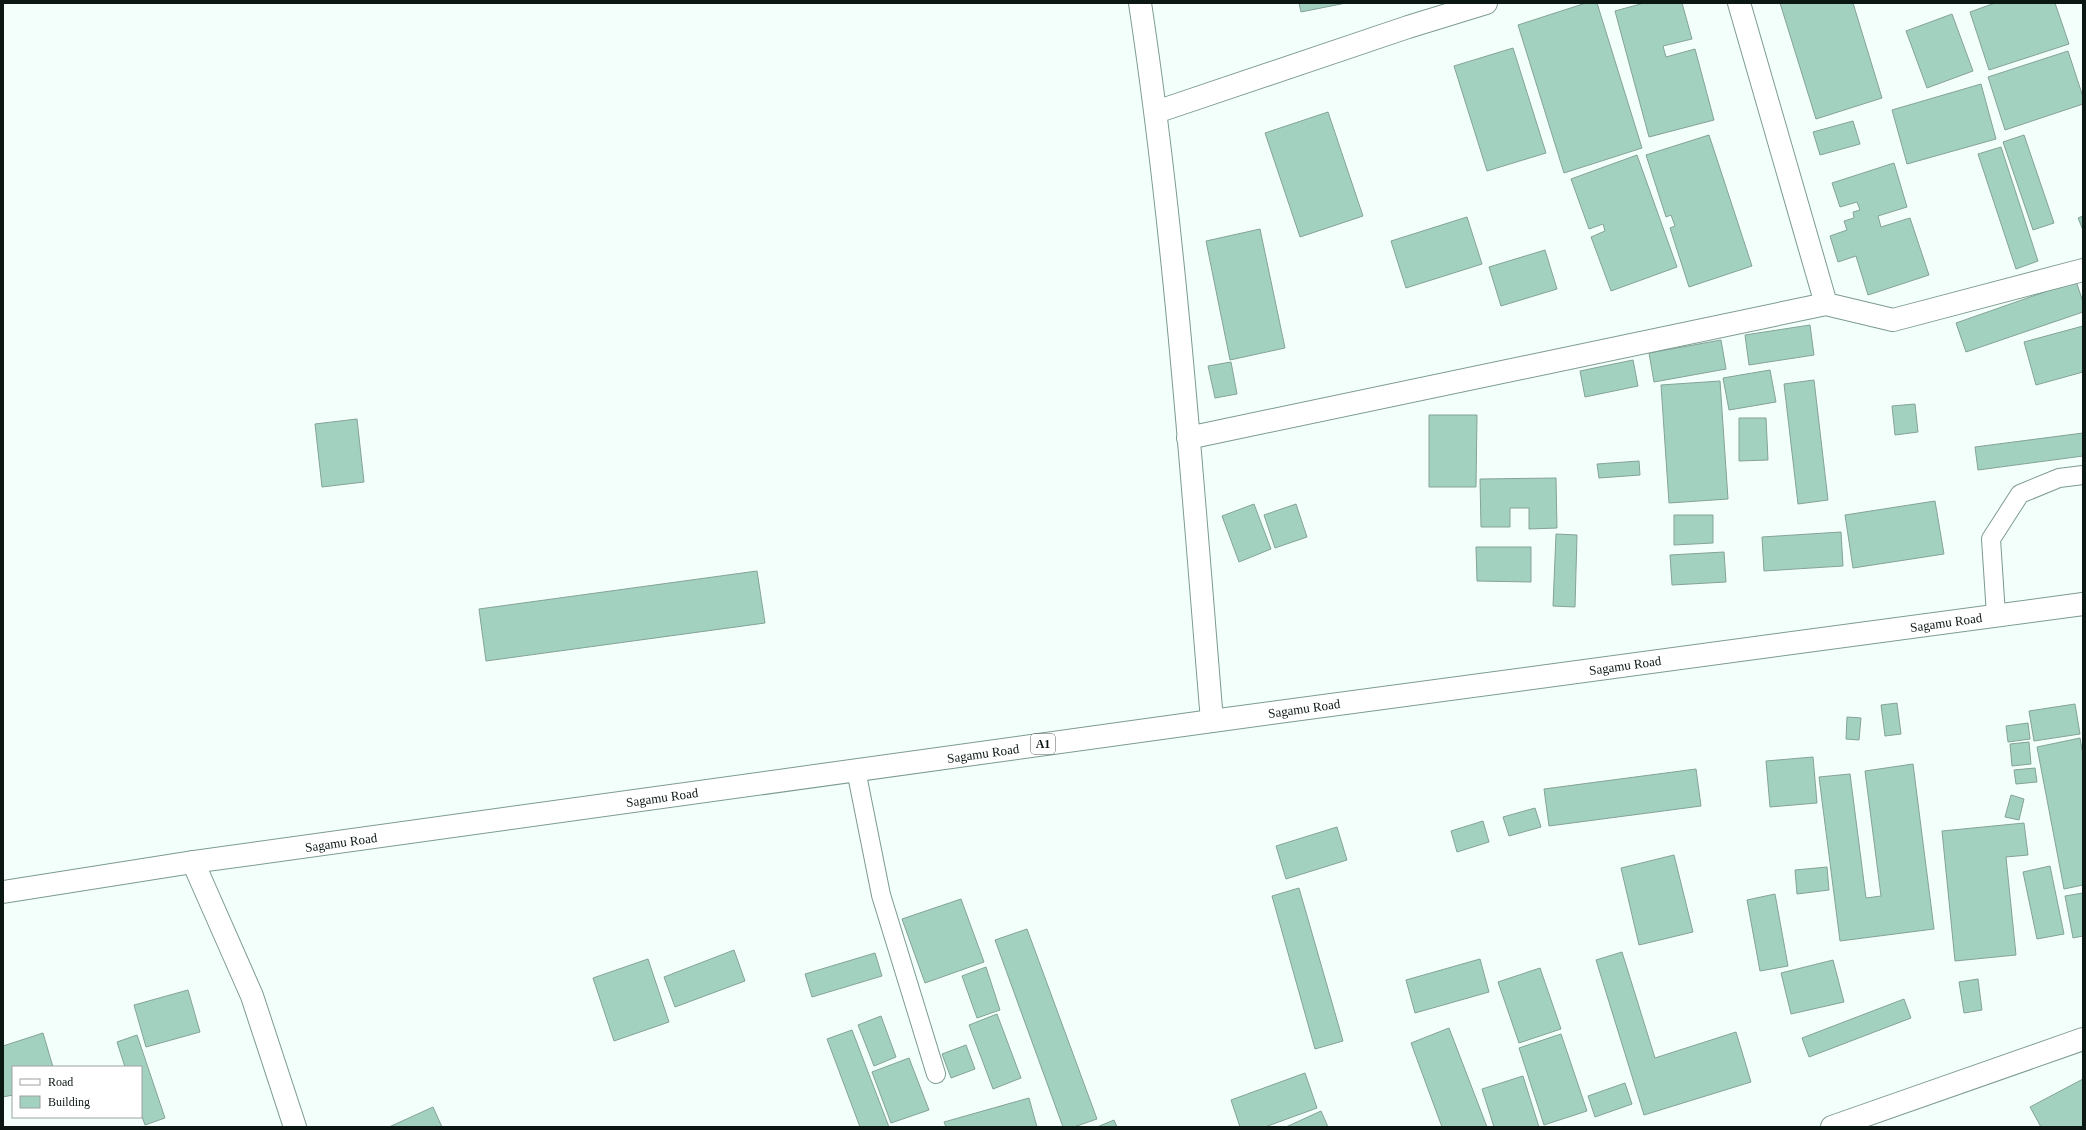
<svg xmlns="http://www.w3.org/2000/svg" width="2086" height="1130" viewBox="0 0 2086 1130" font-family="'Times New Roman',serif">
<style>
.building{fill:#a2d1bf;stroke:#85a397}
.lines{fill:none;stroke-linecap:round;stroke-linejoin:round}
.service-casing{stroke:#7d9b90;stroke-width:20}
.minor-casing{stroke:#7d9b90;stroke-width:24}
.trunk-casing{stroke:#7d9b90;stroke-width:24}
.service{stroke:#fff;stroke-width:18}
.minor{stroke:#fff;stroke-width:22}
.trunk{stroke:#fff;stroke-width:22}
.labels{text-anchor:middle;stroke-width:3;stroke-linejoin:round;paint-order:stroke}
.shield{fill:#fff;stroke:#545d5a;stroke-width:1}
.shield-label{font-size:12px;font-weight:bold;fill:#0b1713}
.street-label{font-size:13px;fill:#0b1713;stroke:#fff}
</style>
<rect width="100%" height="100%" fill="#f2fffa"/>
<path class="building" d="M 1299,3 L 1346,3 L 1301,12 Z
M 1586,3 L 1597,3 L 1642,148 L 1564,173 L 1518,25 Z
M 1644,3 L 1682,3 L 1692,39 L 1663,46 L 1666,57 L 1695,49 L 1714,120 L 1649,137 L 1615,11 Z
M 1780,3 L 1853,3 L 1882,98 L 1816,119 Z
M 1995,3 L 2055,3 L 2069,44 L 1989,70 L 1970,12 Z
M 1952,14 L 1973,71 L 1927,88 L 1906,31 Z
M 1513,48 L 1546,153 L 1487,171 L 1454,66 Z
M 2068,51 L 2083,97 L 2083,104 L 2005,130 L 1988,77 Z
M 1981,84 L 1996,139 L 1907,164 L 1892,110 Z
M 1328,112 L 1363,216 L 1300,237 L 1265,133 Z
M 1853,121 L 1860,144 L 1820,155 L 1813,132 Z
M 1709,135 L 1752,266 L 1689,287 L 1670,228 L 1675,226 L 1671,215 L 1666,217 L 1646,155 Z
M 2024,135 L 2054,223 L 2033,230 L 2003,142 Z
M 2001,147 L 2038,261 L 2016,269 L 1978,154 Z
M 1637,155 L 1677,267 L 1611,291 L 1591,237 L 1605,231 L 1603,224 L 1589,229 L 1571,179 Z
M 1894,163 L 1907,207 L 1878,216 L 1881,227 L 1910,218 L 1929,275 L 1868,295 L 1856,256 L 1838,262 L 1830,236 L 1847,230 L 1844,221 L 1854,218 L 1853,212 L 1860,210 L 1857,202 L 1840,207 L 1832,183 Z
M 2083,216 L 2083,230 L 2078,218 Z
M 1467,217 L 1482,264 L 1406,288 L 1391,241 Z
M 1260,229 L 1285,348 L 1230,360 L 1206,241 Z
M 1545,250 L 1557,289 L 1501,306 L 1489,267 Z
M 2076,281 L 2083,302 L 2083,312 L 1966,352 L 1956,323 Z
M 1810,325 L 1814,355 L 1749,365 L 1745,335 Z
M 2083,326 L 2083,372 L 2036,385 L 2024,342 Z
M 1721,340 L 1726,369 L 1654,382 L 1649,353 Z
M 1633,360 L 1638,386 L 1585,397 L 1580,371 Z
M 1231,362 L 1237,394 L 1215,398 L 1208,366 Z
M 1770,370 L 1776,402 L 1729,410 L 1723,378 Z
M 1814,380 L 1828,500 L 1798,504 L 1784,384 Z
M 1720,381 L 1728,499 L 1669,503 L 1661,385 Z
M 1915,404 L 1918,432 L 1895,435 L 1892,406 Z
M 1429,415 L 1477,415 L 1476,487 L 1429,487 Z
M 1739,418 L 1766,418 L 1768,460 L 1739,461 Z
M 357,419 L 364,482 L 322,487 L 315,424 Z
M 2083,433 L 2083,456 L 1978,470 L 1975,447 Z
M 1639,461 L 1640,475 L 1599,478 L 1597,464 Z
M 1556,478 L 1557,528 L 1529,529 L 1529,508 L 1510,508 L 1510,527 L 1481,527 L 1480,479 Z
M 1935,501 L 1944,554 L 1853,568 L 1845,515 Z
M 1254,504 L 1271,549 L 1239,562 L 1222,516 Z
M 1296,504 L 1307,537 L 1275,548 L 1264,515 Z
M 1674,515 L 1713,515 L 1713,543 L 1674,545 Z
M 1841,532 L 1843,566 L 1764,571 L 1762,537 Z
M 1556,534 L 1577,535 L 1575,607 L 1553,606 Z
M 1476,547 L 1531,547 L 1531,582 L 1477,581 Z
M 1724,552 L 1726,582 L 1672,585 L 1670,555 Z
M 757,571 L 765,623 L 486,661 L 479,609 Z
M 1897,703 L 1901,734 L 1885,736 L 1881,705 Z
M 2075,704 L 2080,734 L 2034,741 L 2029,711 Z
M 1847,717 L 1861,718 L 1859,740 L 1846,739 Z
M 2028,723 L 2030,739 L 2008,742 L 2006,726 Z
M 2080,738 L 2083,755 L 2083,885 L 2064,889 L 2037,747 Z
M 2029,742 L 2031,764 L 2012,766 L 2010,744 Z
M 1813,757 L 1817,803 L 1770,807 L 1766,761 Z
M 1913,764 L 1934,929 L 1840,941 L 1819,777 L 1850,774 L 1866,898 L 1881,896 L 1865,771 Z
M 2035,768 L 2037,782 L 2016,784 L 2014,770 Z
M 1696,769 L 1701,806 L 1549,826 L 1544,789 Z
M 2011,795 L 2024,799 L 2019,820 L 2005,817 Z
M 1535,808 L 1541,827 L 1509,836 L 1503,817 Z
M 1483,821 L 1489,842 L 1457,852 L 1451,831 Z
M 2024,823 L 2028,855 L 2006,857 L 2016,955 L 1955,961 L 1942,831 Z
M 1337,827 L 1347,860 L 1286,879 L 1276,846 Z
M 1674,855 L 1693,932 L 1639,945 L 1621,868 Z
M 2050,866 L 2064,934 L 2037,939 L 2023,872 Z
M 1827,867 L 1829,890 L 1797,894 L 1795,870 Z
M 1299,888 L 1343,1041 L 1315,1049 L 1272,896 Z
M 2083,893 L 2083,936 L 2073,938 L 2065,896 Z
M 1775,894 L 1788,966 L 1760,971 L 1747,900 Z
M 961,899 L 984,962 L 925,983 L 902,919 Z
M 1027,929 L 1097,1119 L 1074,1127 L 1063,1127 L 995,940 Z
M 734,950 L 745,981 L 675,1007 L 664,977 Z
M 1622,952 L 1655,1058 L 1736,1032 L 1751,1082 L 1644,1115 L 1596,960 Z
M 875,953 L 882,976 L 812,997 L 805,974 Z
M 648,959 L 669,1022 L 614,1041 L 593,978 Z
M 1480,959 L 1489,992 L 1415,1013 L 1406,980 Z
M 1833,960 L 1844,1002 L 1791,1014 L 1781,973 Z
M 986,967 L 1000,1010 L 977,1018 L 962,976 Z
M 1540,968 L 1561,1029 L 1519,1043 L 1498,982 Z
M 1978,979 L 1982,1010 L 1964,1013 L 1959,982 Z
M 188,990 L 200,1032 L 146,1047 L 134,1005 Z
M 1904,999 L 1911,1018 L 1809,1057 L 1802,1038 Z
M 997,1014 L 1021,1078 L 993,1089 L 969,1025 Z
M 881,1016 L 896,1057 L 874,1066 L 858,1025 Z
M 1449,1028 L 1487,1127 L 1442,1127 L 1411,1043 Z
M 852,1030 L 889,1127 L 860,1127 L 827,1039 Z
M 43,1033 L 53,1067 L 13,1067 L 13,1095 L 3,1097 L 3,1046 Z
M 1561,1034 L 1587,1111 L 1544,1125 L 1519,1048 Z
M 137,1035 L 165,1118 L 145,1125 L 141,1114 L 141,1067 L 125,1067 L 117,1042 Z
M 966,1045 L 975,1069 L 951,1078 L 942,1054 Z
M 909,1058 L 929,1110 L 891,1123 L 872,1072 Z
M 1305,1073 L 1317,1108 L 1265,1127 L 1240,1127 L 1231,1100 Z
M 1523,1076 L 1539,1127 L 1494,1127 L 1482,1089 Z
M 2083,1079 L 2083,1127 L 2041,1127 L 2030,1107 Z
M 1625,1083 L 1632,1104 L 1595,1117 L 1588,1096 Z
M 1029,1098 L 1037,1127 L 946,1127 L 944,1122 Z
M 433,1107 L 442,1127 L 389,1127 Z
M 1321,1111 L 1328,1127 L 1286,1127 Z
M 1114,1120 L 1117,1127 L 1097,1127 Z"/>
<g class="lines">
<defs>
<path id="service" d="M 1996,615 L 1991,539 L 2020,494 L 2059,478 L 2083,475
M 856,770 L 881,895 L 936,1074"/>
<path id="minor" d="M 1140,3 C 1176,241 1192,481 1212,721
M 1739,3 L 1826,304
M 1156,112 L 1408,27 L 1486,3
M 1188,438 L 1826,304 L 1893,320 L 2083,270
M 193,862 L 252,996 L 295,1127
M 1832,1127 L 2083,1039"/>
<path id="trunk" d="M 3,892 L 193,862 L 1212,721 L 2083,604"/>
</defs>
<use href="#service" class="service-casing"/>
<use href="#minor" class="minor-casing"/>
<use href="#trunk" class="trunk-casing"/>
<use href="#service" class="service"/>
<use href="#minor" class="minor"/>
<use href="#trunk" class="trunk"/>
</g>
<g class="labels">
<rect class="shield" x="1031" y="734" width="24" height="20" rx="3"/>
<g class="shield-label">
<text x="1043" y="748">A1</text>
</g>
<g class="street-label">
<text transform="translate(1946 622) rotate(-8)" y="5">Sagamu Road</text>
<text transform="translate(1625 665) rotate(-8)" y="5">Sagamu Road</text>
<text transform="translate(1304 708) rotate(-8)" y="5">Sagamu Road</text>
<text transform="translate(983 753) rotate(-8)" y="5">Sagamu Road</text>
<text transform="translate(662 797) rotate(-8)" y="5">Sagamu Road</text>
<text transform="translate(341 842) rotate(-8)" y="5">Sagamu Road</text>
</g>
</g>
<rect width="2086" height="1130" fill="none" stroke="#0b1713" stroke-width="8"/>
<rect x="12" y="1066" width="130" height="52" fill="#ffffff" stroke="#9da2a1"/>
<rect x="20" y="1079" width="20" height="6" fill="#ffffff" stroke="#9da2a1"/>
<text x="48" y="1086" font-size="12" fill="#0b1713">Road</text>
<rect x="20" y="1096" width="20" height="12" fill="#a2d1bf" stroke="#9da2a1"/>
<text x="48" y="1106" font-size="12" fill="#0b1713">Building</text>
</svg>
